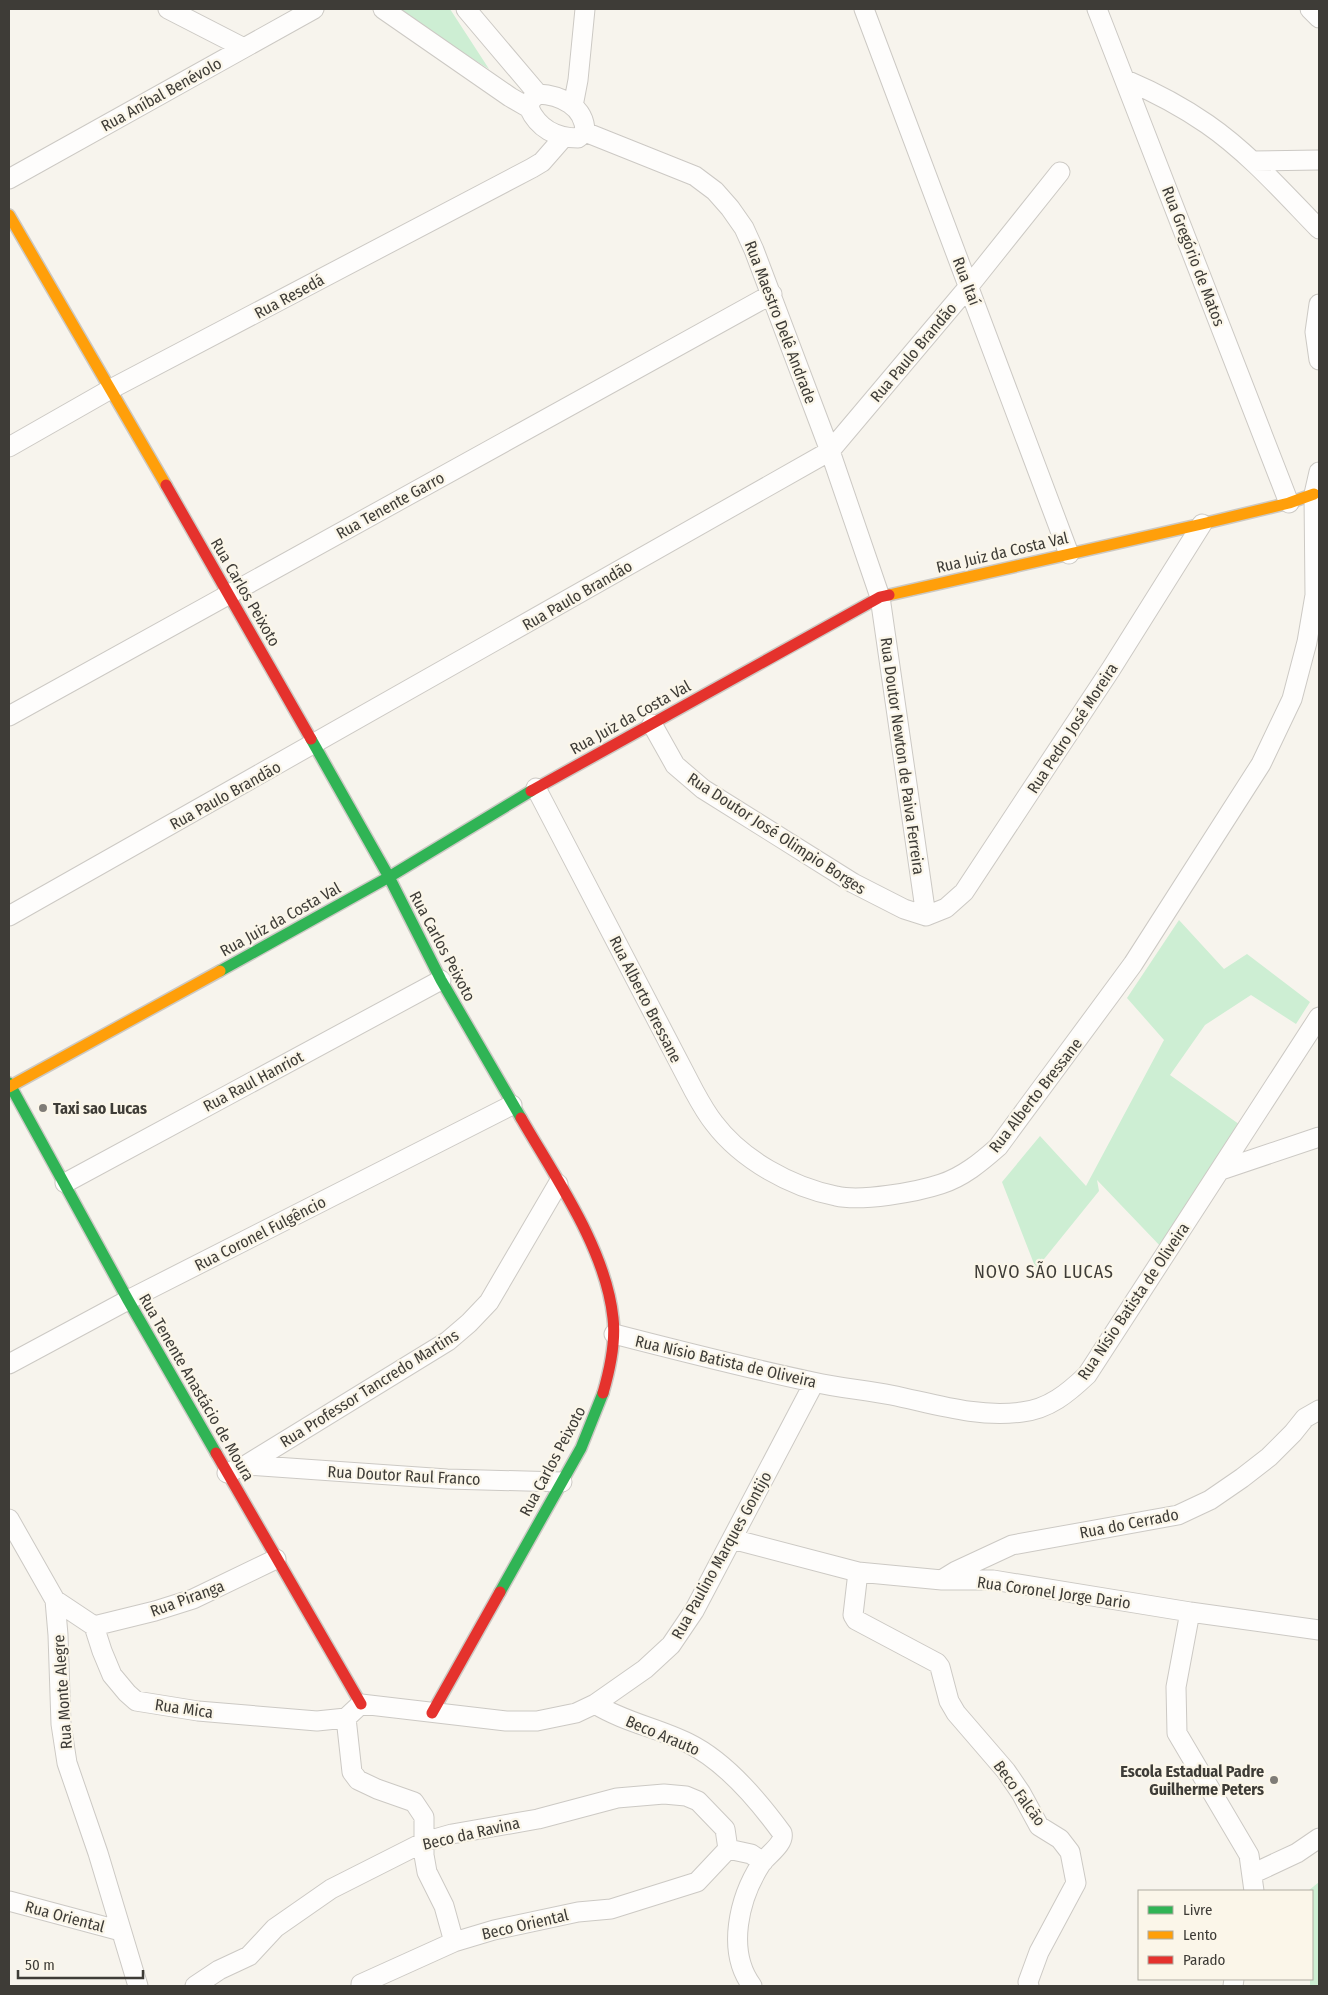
<svg xmlns="http://www.w3.org/2000/svg" width="1328" height="1995" viewBox="0 0 1328 1995" font-family="'Fira Sans Condensed',sans-serif">
<style>
.green{fill:#cdeed3}
.lines{fill:none;stroke-linecap:round;stroke-linejoin:round}
.street-casing{stroke:#ccc9c4;stroke-width:21}
.fast-casing{stroke:#ccc9c4;stroke-width:14}
.slow-casing{stroke:#ccc9c4;stroke-width:14}
.jam-casing{stroke:#ccc9c4;stroke-width:14}
.street{stroke:#fefdfc;stroke-width:19}
.fast{stroke:#30b455;stroke-width:11}
.slow{stroke:#ff9f0a;stroke-width:11}
.jam{stroke:#e5322d;stroke-width:11}
.poi-dot{fill:#7f7c77;stroke:#fbf6e9;stroke-width:2}
.labels{text-anchor:middle;stroke-width:4.5;stroke-linejoin:round;paint-order:stroke}
.street-label{font-size:16px;fill:#3e3c37;stroke:#fbf6e9}
.poi-label{font-size:16px;font-weight:bold;fill:#3e3c37;stroke:#fbf6e9;text-anchor:start}
.neighbourhood-label{font-size:18px;letter-spacing:1px;fill:#3e3c37;stroke:#fbf6e9}
</style>
<rect width="100%" height="100%" fill="#f7f4ed"/>
<path class="green" d="M 392,9 L 450,9 L 489,69 Z
M 1179,920 L 1224,969 L 1247,954 L 1310,1002 L 1296,1024 L 1251,995 L 1205,1025 L 1170,1075 L 1243,1127 L 1164,1250 L 1097,1180 L 1099,1191 L 1036,1269 L 1002,1182 L 1040,1136 L 1086,1186 L 1164,1040 L 1127,998 Z
M 1319,1882 L 1319,1986 L 1310,1986 L 1310,1979 L 1312,1979 L 1312,1891 L 1308,1891 Z"/>
<g class="lines">
<defs>
<path id="street" d="M 168,9 L 244,48
M 383,9 L 510,97 L 529,108
M 466,9 L 538,94
M 864,9 L 1069,554
M 1097,9 L 1289,503
M 1310,9 L 1319,18
M 1126,80 C 1154,92 1181,106 1207,124 C 1249,153 1284,193 1319,229
M 538,94 C 560,95 585,106 585,132 L 578,138 C 556,138 538,128 529,108 L 531,100 Z
M 573,106 L 578,80 L 585,9
M 585,132 L 695,176 L 715,191 L 730,208 L 744,228 L 754,250 L 830,451 L 880,597 L 926,916
M 1252,161 L 1319,160
M 9,179 L 314,9
M 1319,304 L 1315,332 L 1319,360
M 9,447 L 109,390 L 532,168 L 542,162 L 563,138
M 9,716 L 772,294
M 652,724 L 675,765 L 703,789 L 853,883 L 904,909 L 926,916
M 536,788 L 694,1091 C 700,1102 706,1113 714,1123 C 742,1160 791,1187 836,1196 C 861,1202 917,1192 941,1184 C 963,1177 981,1162 998,1147 L 1133,964 L 1261,764 L 1292,699 L 1307,642 L 1315,595 L 1314,494 L 1319,472
M 9,916 L 830,451 L 969,286 L 1060,172
M 926,916 L 946,908 L 964,892 L 1111,669 L 1202,524
M 1221,1170 L 1319,1137
M 65,1183 L 441,980
M 614,1334 C 680,1351 746,1368 813,1382 C 839,1388 865,1390 891,1395 C 935,1404 977,1418 1022,1412 C 1049,1409 1068,1393 1087,1375 L 1319,1017
M 9,1364 L 128,1300 L 512,1105
M 246,1465 L 447,1479 L 562,1482
M 227,1473 L 246,1465 L 448,1341 L 469,1323 L 489,1302 L 558,1184
M 9,1519 L 55,1600 L 58,1635 L 61,1724 L 67,1763 L 98,1853 L 138,1986
M 732,1539 L 858,1572 L 942,1580 L 993,1580 L 1190,1612 L 1319,1630
M 858,1572 L 853,1615 L 856,1620 L 937,1663 L 940,1667 L 949,1701 L 956,1713 L 1006,1771 L 1021,1793 L 1039,1826 L 1060,1839 L 1070,1852 L 1076,1883 L 1039,1952 L 1028,1982 L 1029,1986
M 943,1579 L 956,1571 L 1012,1545 L 1178,1515 L 1210,1500 L 1242,1478 L 1269,1457 L 1293,1433 L 1305,1418 L 1319,1410
M 55,1600 L 94,1626 L 102,1651 L 112,1675 L 127,1693 L 136,1701 L 198,1711 L 317,1721 L 346,1718 L 361,1704 L 506,1721 L 537,1721 L 576,1713 L 595,1704 L 645,1669 L 671,1645 L 694,1611 L 814,1383
M 1190,1612 L 1176,1687 L 1177,1733 L 1249,1855 L 1254,1891
M 94,1626 L 155,1611 L 193,1599 L 276,1559
M 595,1704 C 624,1722 658,1728 688,1743 C 725,1761 758,1800 782,1833 C 785,1844 766,1856 761,1864 C 739,1898 726,1951 752,1986
M 346,1718 L 352,1772 L 358,1780 L 377,1789 L 414,1802 L 424,1817 L 424,1855 L 427,1872 L 444,1906 L 454,1942
M 728,1849 L 751,1854 L 763,1862
M 1252,1874 L 1297,1853 L 1319,1838
M 9,1901 L 121,1931
M 195,1986 L 219,1970 L 249,1956 L 275,1928 L 331,1889 L 424,1842 L 452,1834 L 538,1819 L 617,1798 L 664,1794 L 686,1796 L 698,1801 L 725,1829 L 728,1849
M 361,1986 L 361,1984 L 454,1942 L 494,1930 L 578,1912 L 611,1909 L 697,1882 L 728,1849
M 1233,1986 L 1234,1979"/>
<path id="fast" d="M 311,739 L 389,877 L 441,980 L 521,1118
M 220,971 L 389,877 L 531,791
M 9,1083 L 128,1300 L 216,1453
M 500,1592 L 581,1448 L 603,1393"/>
<path id="slow" d="M 9,215 L 166,485
M 889,595 L 1202,524 L 1289,503 L 1314,494
M 9,1087 L 220,971"/>
<path id="jam" d="M 166,485 L 311,739
M 531,791 L 880,597 L 889,595
M 521,1118 C 555,1177 606,1249 613,1318 C 616,1343 610,1369 603,1393
M 216,1453 L 361,1704
M 432,1713 L 500,1592"/>
</defs>
<use href="#street" class="street-casing"/>
<use href="#fast" class="fast-casing"/>
<use href="#slow" class="slow-casing"/>
<use href="#jam" class="jam-casing"/>
<use href="#street" class="street"/>
<use href="#fast" class="fast"/>
<use href="#slow" class="slow"/>
<use href="#jam" class="jam"/>
</g>
<g class="poi-dot">
<circle cx="43" cy="1108" r="5"/>
<circle cx="1274" cy="1780" r="5"/>
</g>
<g class="labels">
<g class="street-label">
<text transform="translate(161 94) rotate(-29)" y="6">Rua Aníbal Benévolo</text>
<text transform="translate(1194 256) rotate(69)" y="6">Rua Gregório de Matos</text>
<text transform="translate(967 281) rotate(69)" y="6">Rua Itaí</text>
<text transform="translate(289 296) rotate(-28)" y="6">Rua Resedá</text>
<text transform="translate(781 322) rotate(69)" y="6">Rua Maestro Delê Andrade</text>
<text transform="translate(913 352) rotate(-50)" y="6">Rua Paulo Brandão</text>
<text transform="translate(390 505) rotate(-29)" y="6">Rua Tenente Garro</text>
<text transform="translate(1002 552) rotate(-13)" y="6">Rua Juiz da Costa Val</text>
<text transform="translate(246 592) rotate(60)" y="6">Rua Carlos Peixoto</text>
<text transform="translate(577 595) rotate(-30)" y="6">Rua Paulo Brandão</text>
<text transform="translate(630 717) rotate(-29)" y="6">Rua Juiz da Costa Val</text>
<text transform="translate(1072 728) rotate(-57)" y="6">Rua Pedro José Moreira</text>
<text transform="translate(903 756) rotate(82)" y="6">Rua Doutor Newton de Paiva Ferreira</text>
<text transform="translate(225 795) rotate(-29)" y="6">Rua Paulo Brandão</text>
<text transform="translate(777 833) rotate(33)" y="6">Rua Doutor José Olimpio Borges</text>
<text transform="translate(280 919) rotate(-29)" y="6">Rua Juiz da Costa Val</text>
<text transform="translate(443 946) rotate(62)" y="6">Rua Carlos Peixoto</text>
<text transform="translate(646 999) rotate(63)" y="6">Rua Alberto Bressane</text>
<text transform="translate(253 1081) rotate(-28)" y="6">Rua Raul Hanriot</text>
<text transform="translate(1035 1095) rotate(-52)" y="6">Rua Alberto Bressane</text>
<text transform="translate(260 1233) rotate(-27)" y="6">Rua Coronel Fulgêncio</text>
<text transform="translate(1133 1301) rotate(-56)" y="6">Rua Nísio Batista de Oliveira</text>
<text transform="translate(726 1361) rotate(13)" y="6">Rua Nísio Batista de Oliveira</text>
<text transform="translate(197 1387) rotate(60)" y="6">Rua Tenente Anastácio de Moura</text>
<text transform="translate(369 1388) rotate(-32)" y="6">Rua Professor Tancredo Martins</text>
<text transform="translate(552 1461) rotate(-62)" y="6">Rua Carlos Peixoto</text>
<text transform="translate(404 1475) rotate(3)" y="6">Rua Doutor Raul Franco</text>
<text transform="translate(1129 1523) rotate(-11)" y="6">Rua do Cerrado</text>
<text transform="translate(721 1555) rotate(-61)" y="6">Rua Paulino Marques Gontijo</text>
<text transform="translate(1054 1592) rotate(8)" y="6">Rua Coronel Jorge Dario</text>
<text transform="translate(187 1598) rotate(-20)" y="6">Rua Piranga</text>
<text transform="translate(62 1692) rotate(-94)" y="6">Rua Monte Alegre</text>
<text transform="translate(184 1708) rotate(8)" y="6">Rua Mica</text>
<text transform="translate(663 1735) rotate(23)" y="6">Beco Arauto</text>
<text transform="translate(1020 1793) rotate(54)" y="6">Beco Falcão</text>
<text transform="translate(471 1833) rotate(-13)" y="6">Beco da Ravina</text>
<text transform="translate(65 1916) rotate(15)" y="6">Rua Oriental</text>
<text transform="translate(525 1924) rotate(-13)" y="6">Beco Oriental</text>
</g>
<g class="poi-label">
<text x="53" y="1114">Taxi sao Lucas</text>
<text x="1264" y="1777" text-anchor="end">Escola Estadual Padre<tspan x="1264" dy="18">Guilherme Peters</tspan></text>
</g>
<g class="neighbourhood-label">
<text x="1044" y="1278">NOVO SÃO LUCAS</text>
</g>
</g>
<rect width="1328" height="1995" fill="none" stroke="#3e3c37" stroke-width="20"/>
<rect x="1138" y="1890" width="175" height="90" fill="#fbf6e9" stroke="#afaca2"/>
<rect x="1148" y="1906" width="25" height="8" fill="#30b455" stroke="#afaca2"/>
<text x="1183" y="1915" font-size="15" fill="#3e3c37">Livre</text>
<rect x="1148" y="1931" width="25" height="8" fill="#ff9f0a" stroke="#afaca2"/>
<text x="1183" y="1940" font-size="15" fill="#3e3c37">Lento</text>
<rect x="1148" y="1956" width="25" height="8" fill="#e5322d" stroke="#afaca2"/>
<text x="1183" y="1965" font-size="15" fill="#3e3c37">Parado</text>
<path d="M18 1970v8h125v-8" fill="none" stroke="#3e3c37" stroke-width="2.5"/>
<text x="25" y="1970" font-size="15" fill="#3e3c37" stroke="#fbf6e9" stroke-width="4" paint-order="stroke">50 m</text>
</svg>
